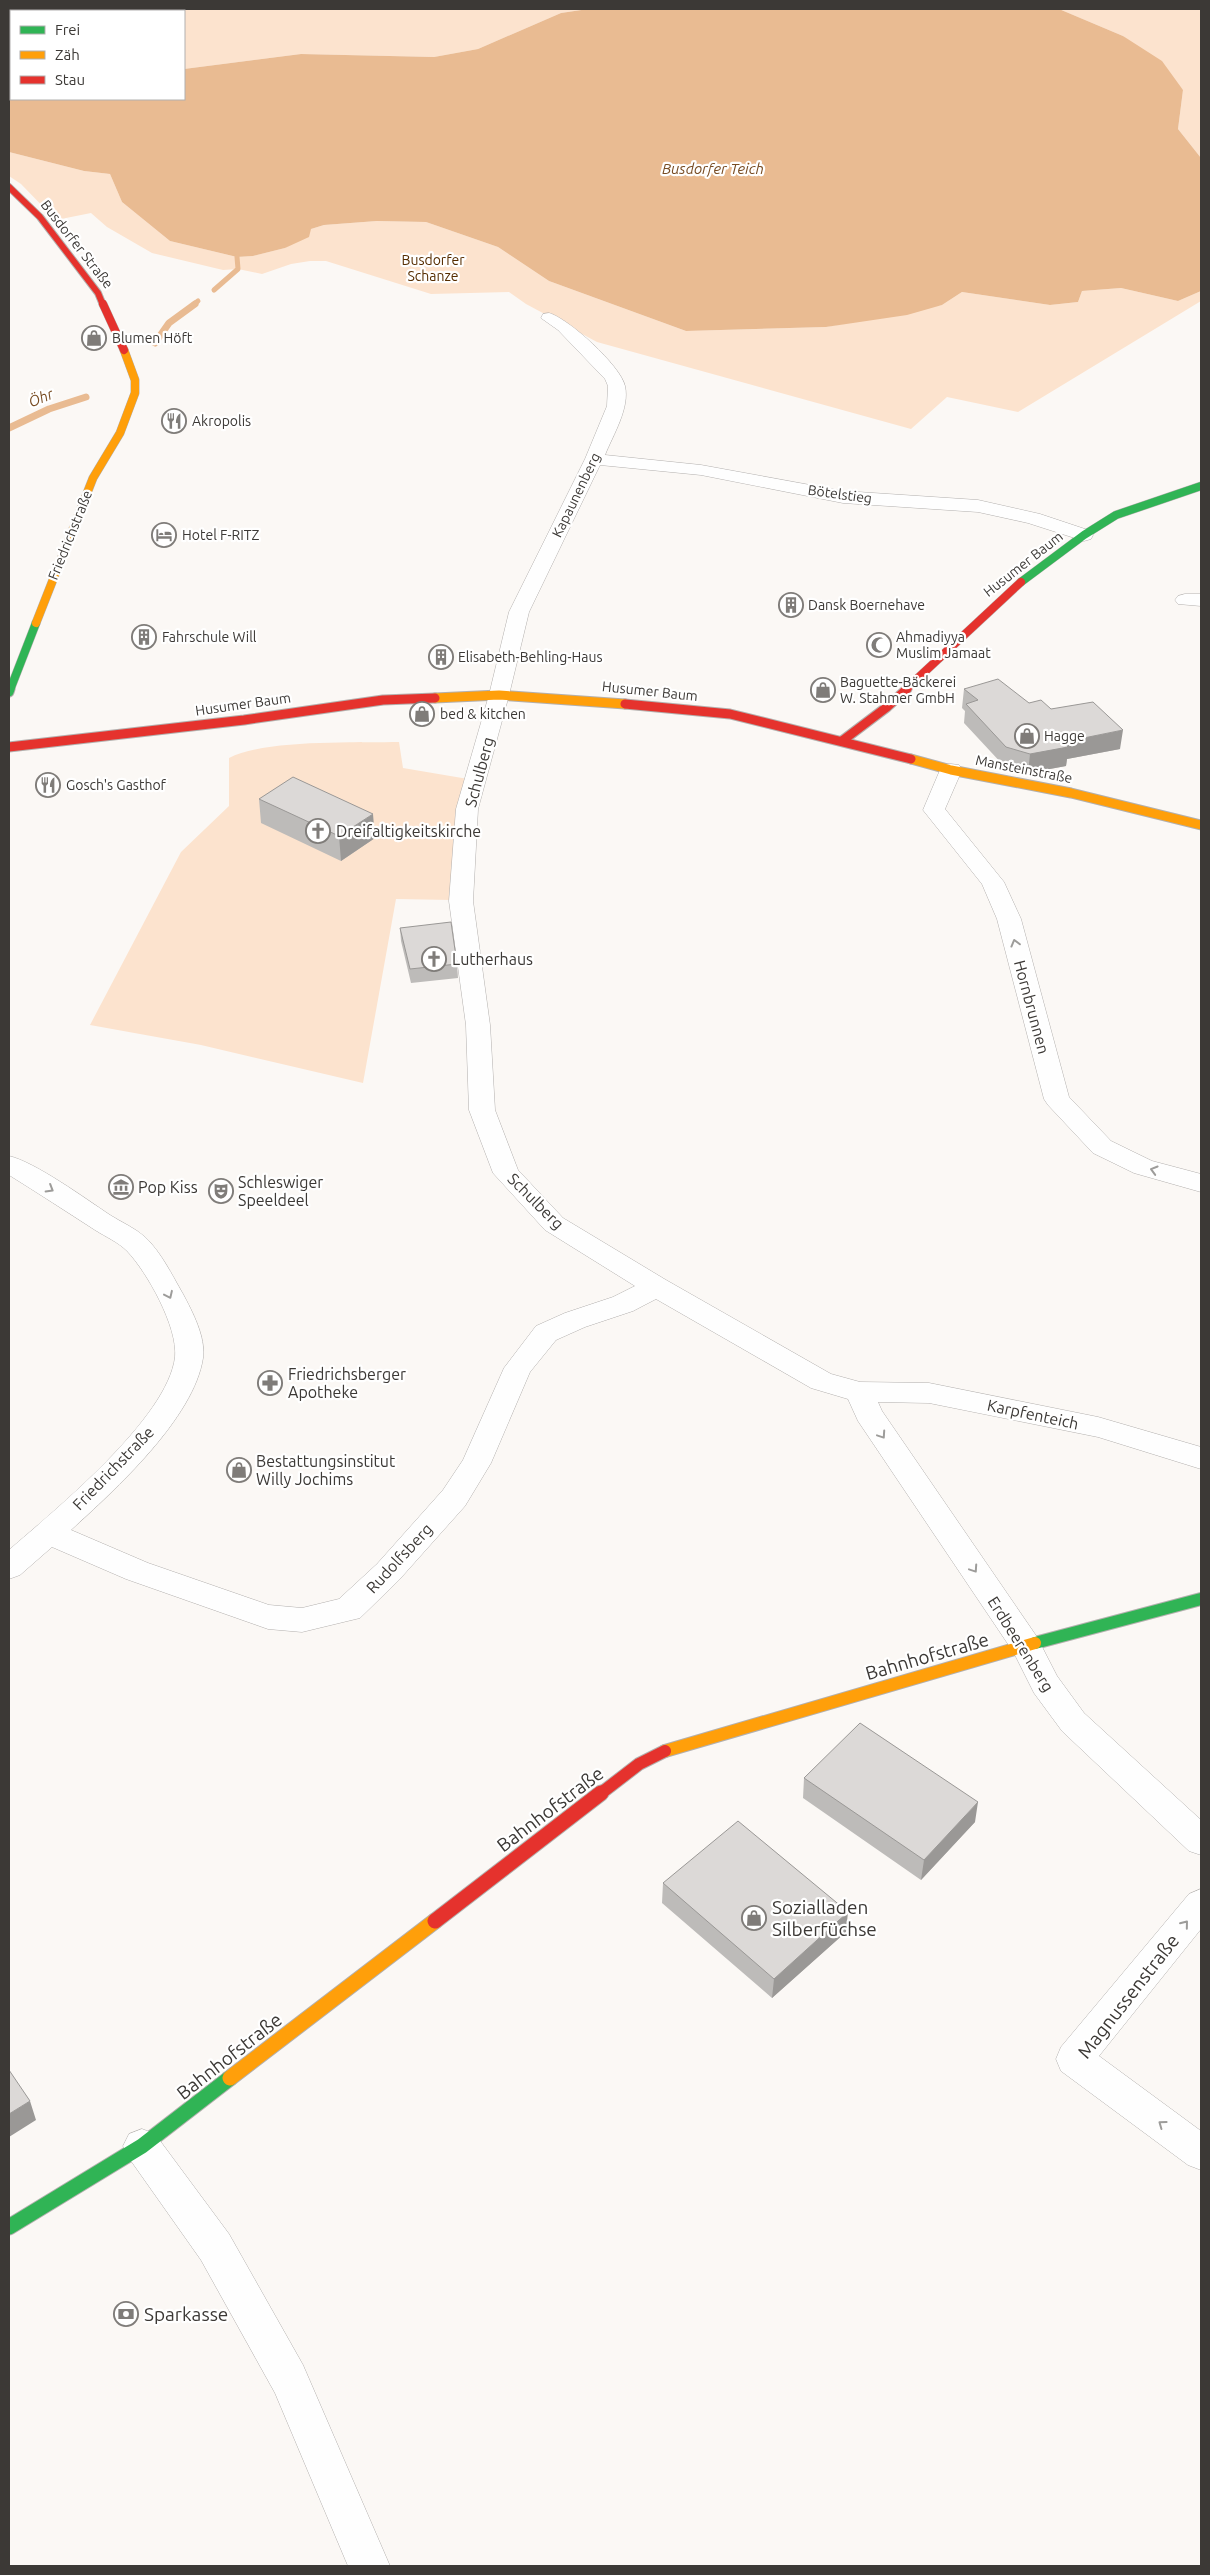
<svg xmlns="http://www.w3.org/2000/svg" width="1210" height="2575" viewBox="0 0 1210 2575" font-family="Ubuntu,sans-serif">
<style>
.green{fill:#fce3ce}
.water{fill:#e9bb92}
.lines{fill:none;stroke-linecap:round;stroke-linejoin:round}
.stream-far1{stroke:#e9bb92;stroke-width:5}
.stream{stroke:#e9bb92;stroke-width:7}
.street-casing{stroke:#b3b0ae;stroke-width:1}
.fast-far3-casing{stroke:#b3b0ae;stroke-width:9}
.fast-far2-casing{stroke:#b3b0ae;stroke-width:11}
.fast-far1-casing{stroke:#b3b0ae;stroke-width:14}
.fast-casing{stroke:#b3b0ae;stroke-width:17}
.slow-far3-casing{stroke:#b3b0ae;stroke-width:9}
.slow-far2-casing{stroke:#b3b0ae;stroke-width:11}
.slow-far1-casing{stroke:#b3b0ae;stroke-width:14}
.slow-casing{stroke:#b3b0ae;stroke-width:17}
.jam-far4-casing{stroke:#b3b0ae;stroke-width:8}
.jam-far3-casing{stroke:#b3b0ae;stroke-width:9}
.jam-far2-casing{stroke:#b3b0ae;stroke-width:11}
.jam-far1-casing{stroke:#b3b0ae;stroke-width:14}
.jam-casing{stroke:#b3b0ae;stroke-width:17}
.street{fill:#fefefe;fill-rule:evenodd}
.fast-far3{stroke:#30b455;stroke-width:8}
.fast-far2{stroke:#30b455;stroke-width:9}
.fast-far1{stroke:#30b455;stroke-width:12}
.fast{stroke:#30b455;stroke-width:15}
.slow-far3{stroke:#ff9f0a;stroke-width:8}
.slow-far2{stroke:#ff9f0a;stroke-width:9}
.slow-far1{stroke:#ff9f0a;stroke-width:12}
.slow{stroke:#ff9f0a;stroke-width:15}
.jam-far4{stroke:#e5322d;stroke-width:6}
.jam-far3{stroke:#e5322d;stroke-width:8}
.jam-far2{stroke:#e5322d;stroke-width:9}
.jam-far1{stroke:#e5322d;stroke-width:12}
.jam{stroke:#e5322d;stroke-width:15}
.wall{fill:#bdbbb9}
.shaded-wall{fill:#9a9896}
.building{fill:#dcd9d7;stroke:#9a9896}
.oneway{stroke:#9d9c9a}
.labels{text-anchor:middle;stroke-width:4.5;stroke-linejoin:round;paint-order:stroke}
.far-street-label{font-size:14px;fill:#3c3936;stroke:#fff}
.far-park-label{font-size:14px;fill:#562d00;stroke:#fff}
.far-poi-label{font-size:14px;fill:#3c3936;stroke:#fff;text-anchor:start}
.far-water-label{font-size:15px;font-style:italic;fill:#784c23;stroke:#fff}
.street-label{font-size:16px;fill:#3c3936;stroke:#fff}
.poi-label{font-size:16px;fill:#3c3936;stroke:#fff;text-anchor:start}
.near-street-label{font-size:19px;fill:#3c3936;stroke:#fff}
.near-poi-label{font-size:19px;fill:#3c3936;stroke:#fff;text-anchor:start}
</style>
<rect width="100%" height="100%" fill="#fbf8f5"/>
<path class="green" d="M 46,9 L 588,9 L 561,13 L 478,49 L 434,57 L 301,54 L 184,69 L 184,11 L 43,11 Z
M 1059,9 L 1201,9 L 1201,158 L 1178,129 L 1183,90 L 1123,36 Z
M 9,152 L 84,171 L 110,174 L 122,202 L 170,241 L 237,257 L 253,256 L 285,248 L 311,229 L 324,225 L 377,221 L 426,222 L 498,247 L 549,281 L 686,331 L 826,327 L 942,305 L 962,292 L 1050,305 L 1078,302 L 1082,291 L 1121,288 L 1178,301 L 1201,291 L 1201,301 L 1018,412 L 947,397 L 911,429 L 597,342 L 526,304 L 509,292 L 431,294 L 326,261 L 310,261 L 291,264 L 262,274 L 238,269 L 223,270 L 152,253 L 107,227 L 91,213 L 56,220 L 21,184 L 9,176 Z
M 399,742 L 403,768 L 468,779 L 452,900 L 396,899 L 363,1083 L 201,1045 L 90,1025 L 181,852 L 229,806 L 229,758 C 266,739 356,743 399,742 Z"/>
<path class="water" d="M 588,9 L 1059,9 L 1123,36 L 1162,61 L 1183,90 L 1178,129 L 1201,158 L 1201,291 L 1178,301 L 1121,288 L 1082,291 L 1078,302 L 1050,305 L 962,292 L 942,305 L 907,315 L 826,327 L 686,331 L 549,281 L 498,247 L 426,222 L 377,221 L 324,225 L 311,229 L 309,237 L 285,248 L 253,256 L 237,257 L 170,241 L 122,202 L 110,174 L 84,171 L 9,152 L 9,93 L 11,88 L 11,99 L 184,99 L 184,69 L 301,54 L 434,57 L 478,49 L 561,13 Z"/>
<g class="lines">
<path class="stream-far1" d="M 214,290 L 238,269 L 237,257
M 193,305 L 198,301"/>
<path class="stream" d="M 155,343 L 169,323 L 195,304
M 9,428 L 49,409 L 86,397"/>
<defs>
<path id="street" d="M 549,313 C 568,318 621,366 625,386 C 630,408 613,435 605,455 L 701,465 L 843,491 L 978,500 L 1040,514 L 1091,531 L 1093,535 L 1091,539 L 1084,541 L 1028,523 L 978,512 L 843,503 L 701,475 L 600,465 L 529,612 L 509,695 L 478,809 L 473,901 L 490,1025 L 495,1110 L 518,1170 L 563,1218 L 666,1280 L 831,1374 L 860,1382 L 929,1383 L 1098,1417 L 1201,1447 L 1201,1469 L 1098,1437 L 929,1403 L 878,1402 L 882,1411 L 1037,1637 L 1057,1676 L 1084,1713 L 1201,1820 L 1201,1855 L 1189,1851 L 1062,1731 L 1034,1693 L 1014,1653 L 858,1421 L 848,1399 L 811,1388 L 656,1299 L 633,1311 L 585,1327 L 556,1340 L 530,1372 L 491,1463 L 465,1506 L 399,1580 L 360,1618 L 302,1632 L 268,1629 L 126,1579 L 52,1547 L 20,1575 L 9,1579 L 9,1550 C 55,1510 168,1418 175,1357 C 178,1327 147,1272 127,1251 C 118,1242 106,1237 95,1230 C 67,1212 38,1193 9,1175 L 9,1156 C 35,1162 86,1199 110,1215 C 121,1222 135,1228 145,1237 C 161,1252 172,1275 183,1294 C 192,1311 206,1337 203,1358 C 194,1418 115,1490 71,1530 L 148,1563 L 269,1605 L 302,1608 L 339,1599 L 377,1564 L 443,1490 L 463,1460 L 504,1368 L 536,1326 L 565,1313 L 613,1297 L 635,1286 L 545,1230 L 493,1173 L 469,1110 L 466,1025 L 449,901 L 456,809 L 489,695 L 509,612 L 585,459 L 607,406 L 608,386 L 605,379 L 558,330 L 541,318 L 543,314 Z
M 1185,594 L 1201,594 L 1201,606 L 1178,604 L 1175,600 L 1178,596 Z
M 951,764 L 959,765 L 962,770 L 945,809 L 1004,882 L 1021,919 L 1069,1097 L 1111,1141 L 1152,1161 L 1201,1174 L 1201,1192 L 1134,1173 L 1093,1153 L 1048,1105 L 1044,1099 L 997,919 L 982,884 L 923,810 L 940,770 L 943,765 Z
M 1201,1889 L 1201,1929 L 1099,2056 L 1201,2131 L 1201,2170 L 1188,2165 L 1061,2071 L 1056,2059 L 1061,2047 L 1189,1894 Z
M 142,2129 L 155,2134 L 229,2234 L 303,2365 L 390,2566 L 348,2566 L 275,2393 L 201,2260 L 129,2158 L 123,2146 L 129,2134 Z"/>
<path id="fast-far3" d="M 1021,582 L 1084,535 L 1116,515 L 1201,486
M 10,690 L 36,623"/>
<path id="fast-far2" d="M 9,692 L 10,689"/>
<path id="fast-far1" d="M 1035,1643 L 1201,1599"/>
<path id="fast" d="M 9,2227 L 142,2146 L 230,2078"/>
<path id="slow-far3" d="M 36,623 L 93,478 L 120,433 L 135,393 L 135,380 L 124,350"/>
<path id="slow-far2" d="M 435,698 L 499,695 L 625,704
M 911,759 L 951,770 L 1071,793 L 1201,825"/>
<path id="slow-far1" d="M 665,1751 L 1035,1643"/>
<path id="slow" d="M 230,2078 L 435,1921"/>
<path id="jam-far4" d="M 9,187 L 40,217 L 98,293 L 103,305"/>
<path id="jam-far3" d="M 103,304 L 124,350
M 905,690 L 1021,582"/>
<path id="jam-far2" d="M 625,704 L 730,714 L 911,759
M 842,741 L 887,707 L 907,689
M 9,747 L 244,720 L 383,700 L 435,698"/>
<path id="jam-far1" d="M 600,1794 L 639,1764 L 665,1751"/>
<path id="jam" d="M 435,1921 L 601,1793"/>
</defs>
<use href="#street" class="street-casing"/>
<use href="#fast-far3" class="fast-far3-casing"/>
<use href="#fast-far2" class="fast-far2-casing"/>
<use href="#fast-far1" class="fast-far1-casing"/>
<use href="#fast" class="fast-casing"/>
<use href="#slow-far3" class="slow-far3-casing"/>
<use href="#slow-far2" class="slow-far2-casing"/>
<use href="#slow-far1" class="slow-far1-casing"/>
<use href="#slow" class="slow-casing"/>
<use href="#jam-far4" class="jam-far4-casing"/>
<use href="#jam-far3" class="jam-far3-casing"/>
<use href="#jam-far2" class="jam-far2-casing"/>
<use href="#jam-far1" class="jam-far1-casing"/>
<use href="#jam" class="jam-casing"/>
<use href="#street" class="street"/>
<use href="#fast-far3" class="fast-far3"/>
<use href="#fast-far2" class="fast-far2"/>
<use href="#fast-far1" class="fast-far1"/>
<use href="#fast" class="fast"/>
<use href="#slow-far3" class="slow-far3"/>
<use href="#slow-far2" class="slow-far2"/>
<use href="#slow-far1" class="slow-far1"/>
<use href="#slow" class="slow"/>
<use href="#jam-far4" class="jam-far4"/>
<use href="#jam-far3" class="jam-far3"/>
<use href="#jam-far2" class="jam-far2"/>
<use href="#jam-far1" class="jam-far1"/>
<use href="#jam" class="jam"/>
</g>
<path class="wall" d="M 964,689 L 1029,703 L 1051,709 L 1120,749 L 1067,759 L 1066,766 L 1028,773 L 1004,766 L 964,723 L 965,711 L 962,708 Z
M 259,799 L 375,838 L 341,861 L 261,823 Z
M 400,928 L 457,964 L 458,978 L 411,983 L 401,941 Z
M 804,1778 L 975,1822 L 921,1880 L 803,1798 Z
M 663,1883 L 846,1932 L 772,1998 L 662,1903 Z"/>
<path class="shaded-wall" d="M 1123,730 L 1120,749 L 1067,759 L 1066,766 L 1028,773 L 1030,754 L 1064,742 Z
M 373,814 L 375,838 L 341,861 L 339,836 Z
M 978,1802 L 975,1822 L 921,1880 L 924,1860 Z
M 848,1912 L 846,1932 L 772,1998 L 774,1979 Z
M 30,2101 L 36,2120 L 9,2137 L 9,2114 Z"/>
<path class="building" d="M 998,679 L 1029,703 L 1041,700 L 1051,709 L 1093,702 L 1123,730 L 1064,742 L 1068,747 L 1030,754 L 1006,747 L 966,704 L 978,700 L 964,689 Z
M 293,777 L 373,814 L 339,836 L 259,799 Z
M 451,922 L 457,964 L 410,969 L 400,928 Z
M 860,1723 L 978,1802 L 924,1860 L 804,1778 Z
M 738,1821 L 848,1912 L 774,1979 L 663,1883 Z
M 9,2070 L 30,2101 L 9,2114 Z"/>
<defs><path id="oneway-chevron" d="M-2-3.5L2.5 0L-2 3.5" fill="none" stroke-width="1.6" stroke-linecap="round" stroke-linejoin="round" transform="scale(1.25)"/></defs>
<g class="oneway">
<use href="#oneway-chevron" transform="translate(1015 943) rotate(-105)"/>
<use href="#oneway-chevron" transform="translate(1154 1170) rotate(-164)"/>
<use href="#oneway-chevron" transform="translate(50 1189) rotate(31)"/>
<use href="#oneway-chevron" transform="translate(169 1295) rotate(65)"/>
<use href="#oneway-chevron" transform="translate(882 1435) rotate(56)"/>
<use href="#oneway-chevron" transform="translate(974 1569) rotate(56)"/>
<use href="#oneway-chevron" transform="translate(1185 1924) rotate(-51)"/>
<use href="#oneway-chevron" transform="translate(1162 2124) rotate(-144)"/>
</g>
<defs>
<symbol id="shop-ring" viewBox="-11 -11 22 22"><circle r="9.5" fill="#fff" stroke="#7f7c79" stroke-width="1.5"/><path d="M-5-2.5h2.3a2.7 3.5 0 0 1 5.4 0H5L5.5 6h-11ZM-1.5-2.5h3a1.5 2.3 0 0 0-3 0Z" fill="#7f7c79"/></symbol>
<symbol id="restaurant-ring" viewBox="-11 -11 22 22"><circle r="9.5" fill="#fff" stroke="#7f7c79" stroke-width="1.5"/><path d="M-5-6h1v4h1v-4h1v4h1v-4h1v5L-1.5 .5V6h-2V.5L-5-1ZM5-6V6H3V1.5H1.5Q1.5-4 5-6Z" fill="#7f7c79"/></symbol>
<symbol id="hotel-ring" viewBox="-11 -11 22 22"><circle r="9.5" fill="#fff" stroke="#7f7c79" stroke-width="1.5"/><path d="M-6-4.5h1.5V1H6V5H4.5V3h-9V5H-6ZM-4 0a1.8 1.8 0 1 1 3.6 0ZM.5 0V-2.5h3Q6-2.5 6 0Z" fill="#7f7c79"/></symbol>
<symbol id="building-ring" viewBox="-11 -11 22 22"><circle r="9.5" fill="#fff" stroke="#7f7c79" stroke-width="1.5"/><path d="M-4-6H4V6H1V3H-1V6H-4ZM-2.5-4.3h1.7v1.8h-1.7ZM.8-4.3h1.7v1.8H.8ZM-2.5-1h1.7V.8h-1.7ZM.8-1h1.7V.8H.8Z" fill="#7f7c79"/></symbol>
<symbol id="mosque-ring" viewBox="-11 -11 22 22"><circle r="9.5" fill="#fff" stroke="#7f7c79" stroke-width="1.5"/><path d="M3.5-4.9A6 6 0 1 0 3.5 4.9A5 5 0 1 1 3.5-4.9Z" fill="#7f7c79"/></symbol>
<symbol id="church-ring" viewBox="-11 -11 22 22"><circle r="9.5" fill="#fff" stroke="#7f7c79" stroke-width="1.5"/><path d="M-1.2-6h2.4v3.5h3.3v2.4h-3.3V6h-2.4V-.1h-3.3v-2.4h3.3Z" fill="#7f7c79"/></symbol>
<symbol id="museum-ring" viewBox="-11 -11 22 22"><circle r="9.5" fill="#fff" stroke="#7f7c79" stroke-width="1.5"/><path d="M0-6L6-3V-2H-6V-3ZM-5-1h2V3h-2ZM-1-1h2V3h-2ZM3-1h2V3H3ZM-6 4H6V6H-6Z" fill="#7f7c79"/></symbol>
<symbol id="theatre-ring" viewBox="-11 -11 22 22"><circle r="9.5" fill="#fff" stroke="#7f7c79" stroke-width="1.5"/><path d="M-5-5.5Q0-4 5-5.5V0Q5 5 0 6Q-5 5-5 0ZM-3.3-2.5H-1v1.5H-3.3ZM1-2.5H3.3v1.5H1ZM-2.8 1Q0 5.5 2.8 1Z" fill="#7f7c79"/></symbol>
<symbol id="pharmacy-ring" viewBox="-11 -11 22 22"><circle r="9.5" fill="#fff" stroke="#7f7c79" stroke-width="1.5"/><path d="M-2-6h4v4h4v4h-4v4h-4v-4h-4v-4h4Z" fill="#7f7c79"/></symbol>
<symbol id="bank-ring" viewBox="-11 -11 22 22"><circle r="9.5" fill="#fff" stroke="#7f7c79" stroke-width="1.5"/><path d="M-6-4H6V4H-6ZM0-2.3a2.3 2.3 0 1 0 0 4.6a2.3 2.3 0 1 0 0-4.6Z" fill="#7f7c79"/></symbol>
</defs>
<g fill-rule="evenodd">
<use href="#shop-ring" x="80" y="324" width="28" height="28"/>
<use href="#restaurant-ring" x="160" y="407" width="28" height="28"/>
<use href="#hotel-ring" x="150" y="521" width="28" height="28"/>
<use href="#building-ring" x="777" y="591" width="28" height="28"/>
<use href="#building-ring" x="130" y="623" width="28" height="28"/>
<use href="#mosque-ring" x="865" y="631" width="28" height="28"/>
<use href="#building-ring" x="427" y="643" width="28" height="28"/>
<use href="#shop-ring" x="809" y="676" width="28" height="28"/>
<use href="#shop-ring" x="408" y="700" width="28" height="28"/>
<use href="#shop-ring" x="1013" y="722" width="28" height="28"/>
<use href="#restaurant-ring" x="34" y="771" width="28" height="28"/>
<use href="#church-ring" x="304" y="817" width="28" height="28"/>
<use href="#church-ring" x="420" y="945" width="28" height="28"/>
<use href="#museum-ring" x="107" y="1173" width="28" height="28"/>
<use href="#theatre-ring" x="207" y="1177" width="28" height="28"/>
<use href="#pharmacy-ring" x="256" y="1369" width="28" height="28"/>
<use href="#shop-ring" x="225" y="1456" width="28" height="28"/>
<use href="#shop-ring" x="740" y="1904" width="28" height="28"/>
<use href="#bank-ring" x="112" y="2300" width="28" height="28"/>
</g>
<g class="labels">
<g class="far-street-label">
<text transform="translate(77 244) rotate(52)" y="5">Busdorfer Straße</text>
<text transform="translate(840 494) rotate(8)" y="5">Bötelstieg</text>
<text transform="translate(576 495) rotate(-64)" y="5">Kapaunenberg</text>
<text transform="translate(70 535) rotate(-68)" y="5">Friedrichstraße</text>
<text transform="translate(1023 564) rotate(-38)" y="5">Husumer Baum</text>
<text transform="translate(650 691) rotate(6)" y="5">Husumer Baum</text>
<text transform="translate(243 704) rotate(-8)" y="5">Husumer Baum</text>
<text transform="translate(1024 769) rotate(11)" y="5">Mansteinstraße</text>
</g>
<g class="far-park-label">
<text x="433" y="265">Busdorfer<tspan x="433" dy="16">Schanze</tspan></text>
</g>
<g class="far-poi-label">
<text x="112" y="343">Blumen Höft</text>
<text x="192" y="426">Akropolis</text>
<text x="182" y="540">Hotel F-RITZ</text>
<text x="808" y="610">Dansk Boernehave</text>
<text x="162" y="642">Fahrschule Will</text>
<text x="896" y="642">Ahmadiyya<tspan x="896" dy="16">Muslim Jamaat</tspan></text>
<text x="458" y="662">Elisabeth-Behling-Haus</text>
<text x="840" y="687">Baguette-Bäckerei<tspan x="840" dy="16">W. Stahmer GmbH</tspan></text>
<text x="440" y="719">bed &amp; kitchen</text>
<text x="1044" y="741">Hagge</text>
<text x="66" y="790">Gosch's Gasthof</text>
</g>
<g class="far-water-label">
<text x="713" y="174">Busdorfer Teich</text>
<text transform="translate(41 398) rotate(-22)" y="5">Öhr</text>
</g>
<g class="street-label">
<text transform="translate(479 772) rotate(-75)" y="6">Schulberg</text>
<text transform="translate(1032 1007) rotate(75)" y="6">Hornbrunnen</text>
<text transform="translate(536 1201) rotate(45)" y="6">Schulberg</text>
<text transform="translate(1033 1414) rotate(12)" y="6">Karpfenteich</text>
<text transform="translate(113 1468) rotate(-46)" y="6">Friedrichstraße</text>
<text transform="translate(399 1558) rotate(-47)" y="6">Rudolfsberg</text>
<text transform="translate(1021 1644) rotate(58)" y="6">Erdbeerenberg</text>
</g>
<g class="poi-label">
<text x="336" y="837">Dreifaltigkeitskirche</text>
<text x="452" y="965">Lutherhaus</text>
<text x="238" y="1188">Schleswiger<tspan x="238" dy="18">Speeldeel</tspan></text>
<text x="138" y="1193">Pop Kiss</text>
<text x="288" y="1380">Friedrichsberger<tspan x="288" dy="18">Apotheke</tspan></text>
<text x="256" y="1467">Bestattungsinstitut<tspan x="256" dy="18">Willy Jochims</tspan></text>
</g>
<g class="near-street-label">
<text transform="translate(927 1656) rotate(-16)" y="7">Bahnhofstraße</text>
<text transform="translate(550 1809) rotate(-37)" y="7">Bahnhofstraße</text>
<text transform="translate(1128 1996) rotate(-52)" y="7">Magnussenstraße</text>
<text transform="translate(229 2056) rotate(-38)" y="7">Bahnhofstraße</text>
</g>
<g class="near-poi-label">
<text x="772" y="1914">Sozialladen<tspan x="772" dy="22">Silberfüchse</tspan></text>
<text x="144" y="2321">Sparkasse</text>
</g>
</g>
<rect width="1210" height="2575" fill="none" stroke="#3c3936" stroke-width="20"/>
<rect x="10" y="10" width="175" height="90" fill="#ffffff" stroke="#b1b0af"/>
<rect x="20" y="26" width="25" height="8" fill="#30b455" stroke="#b1b0af"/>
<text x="55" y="35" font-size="15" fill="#3c3936">Frei</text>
<rect x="20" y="51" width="25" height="8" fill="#ff9f0a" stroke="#b1b0af"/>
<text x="55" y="60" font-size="15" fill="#3c3936">Zäh</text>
<rect x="20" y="76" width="25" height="8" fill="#e5322d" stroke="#b1b0af"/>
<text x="55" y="85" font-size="15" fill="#3c3936">Stau</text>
</svg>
